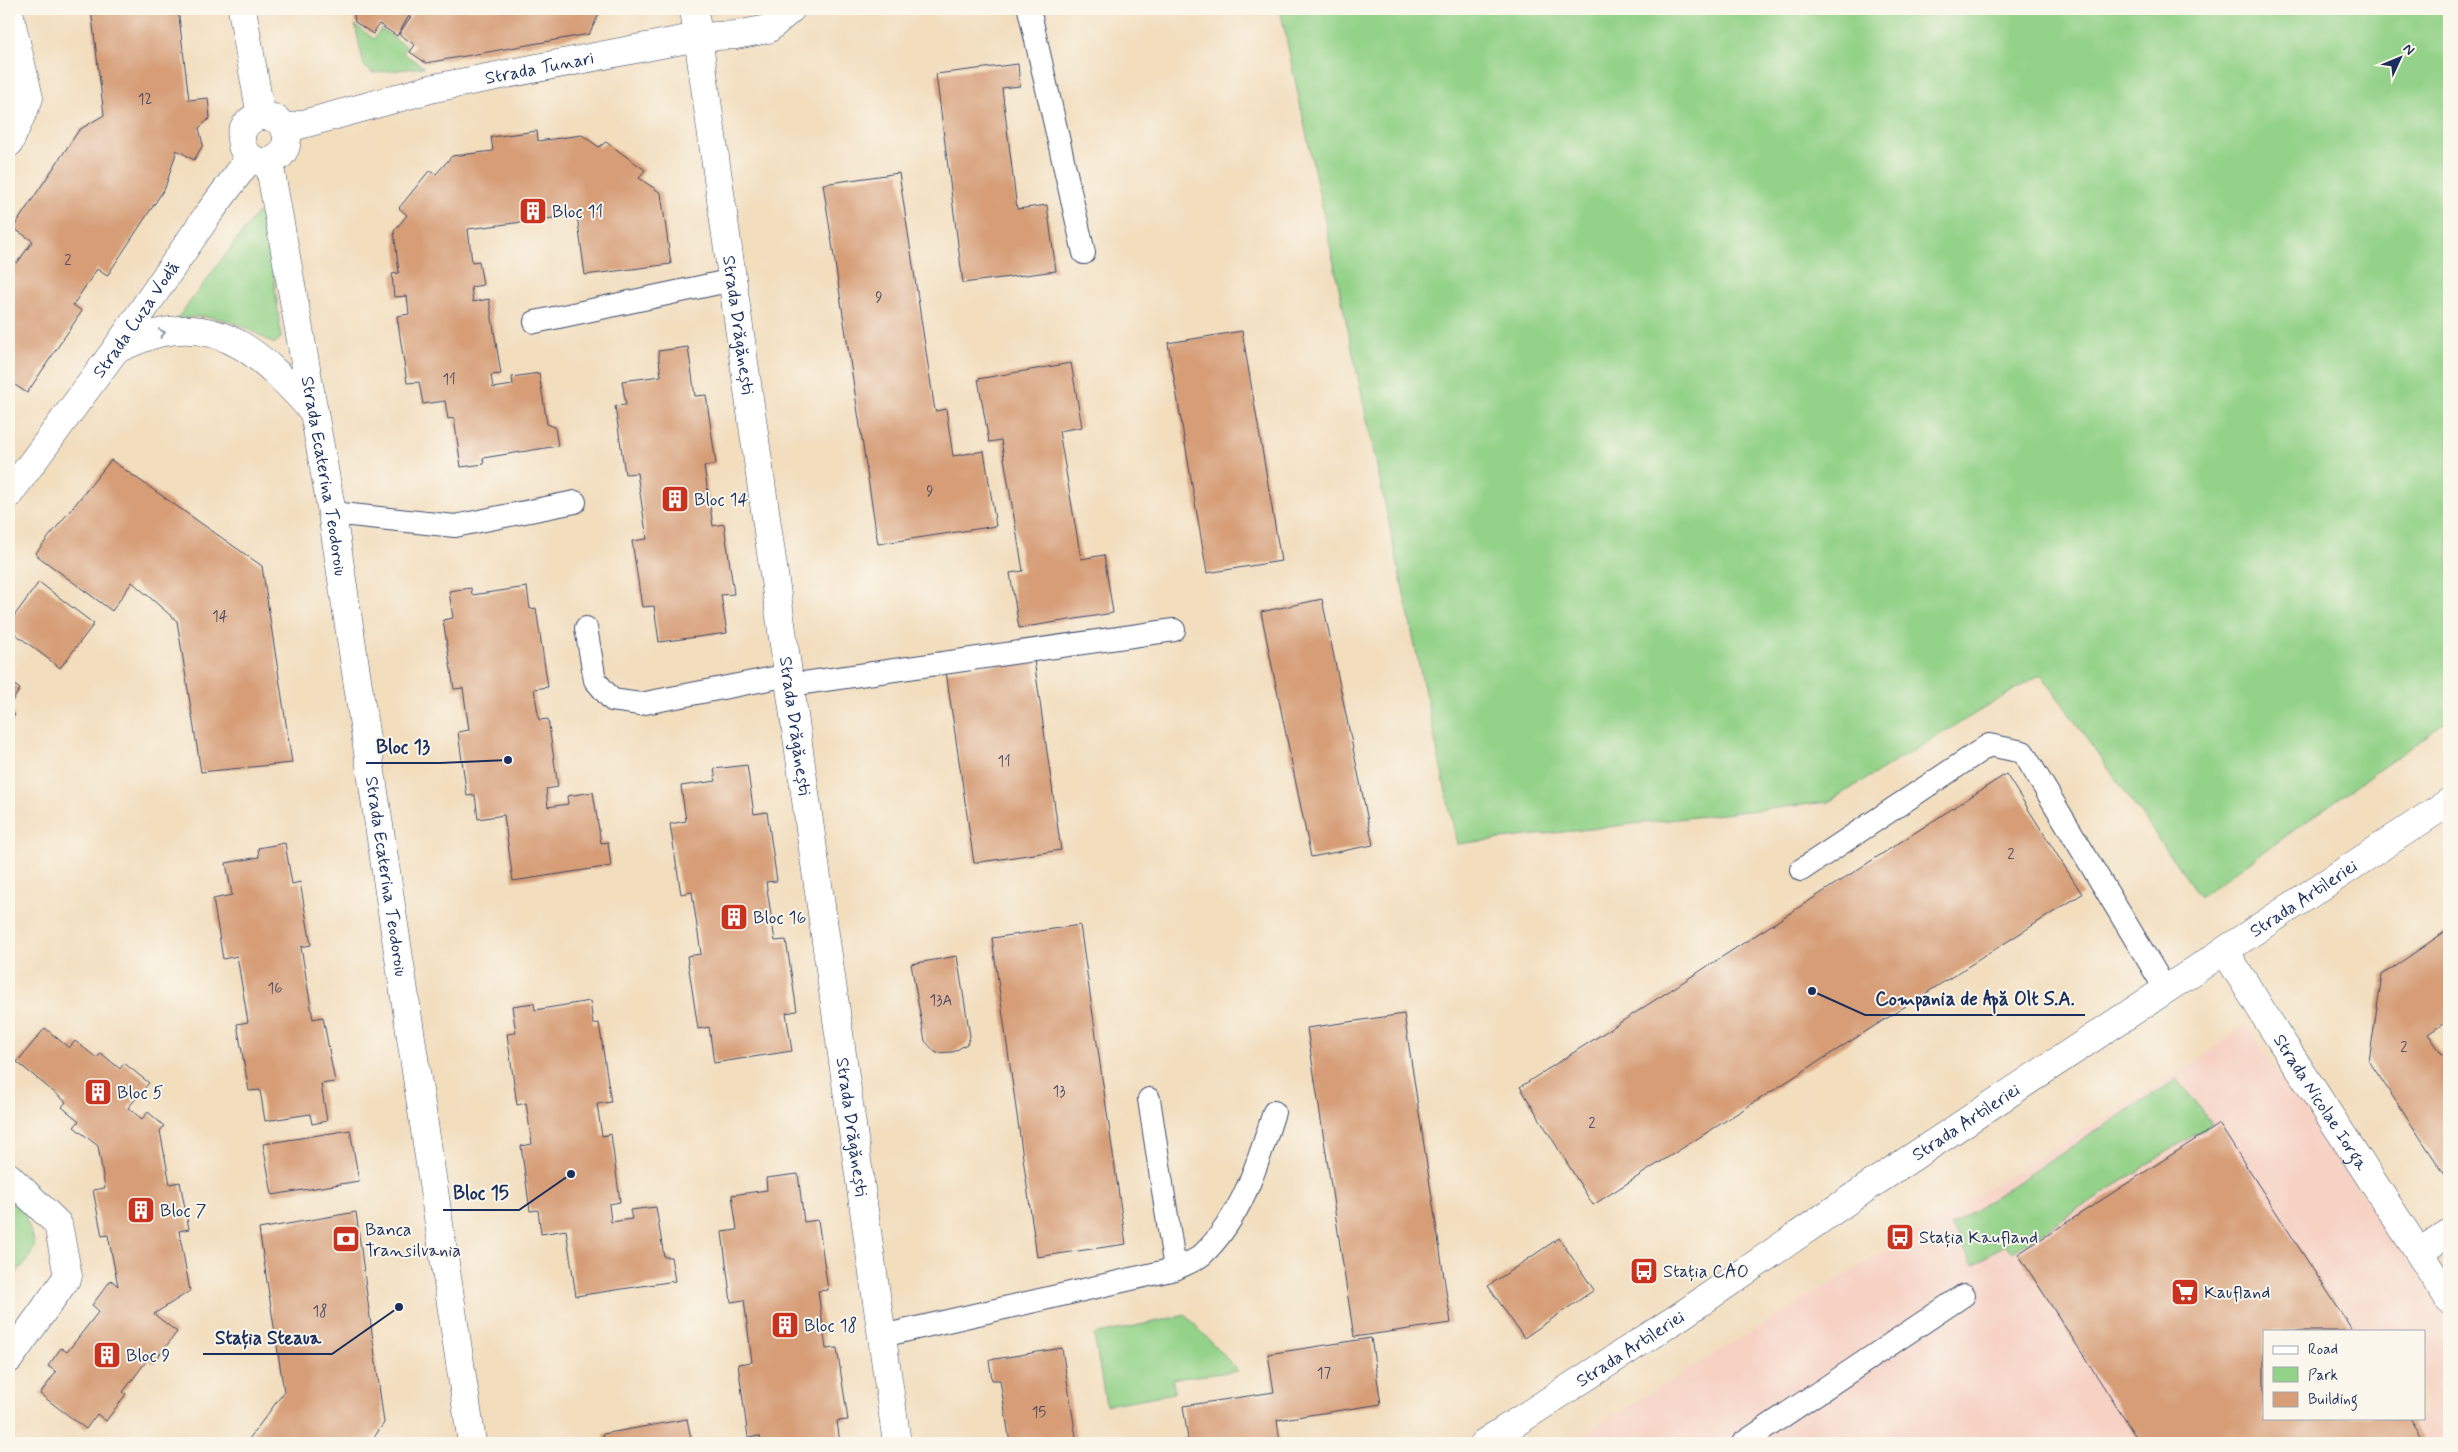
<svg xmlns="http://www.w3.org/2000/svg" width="2458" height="1452" viewBox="0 0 2458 1452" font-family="Mynerve,sans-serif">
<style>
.built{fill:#f6d2c5;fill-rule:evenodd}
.green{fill:#93d288;stroke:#578073}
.building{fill:#d69d77}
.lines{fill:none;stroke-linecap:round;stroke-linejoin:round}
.lane-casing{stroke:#3b496c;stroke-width:24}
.street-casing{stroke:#3b496c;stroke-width:29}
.secondary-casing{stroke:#3b496c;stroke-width:29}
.lane{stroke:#fff;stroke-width:22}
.street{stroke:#fff;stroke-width:28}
.secondary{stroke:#fff;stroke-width:28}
.oneway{stroke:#8d97ae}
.labels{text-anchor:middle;stroke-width:4;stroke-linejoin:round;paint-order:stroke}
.number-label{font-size:15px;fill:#4a4a64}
.street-label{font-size:18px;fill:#1b2f5e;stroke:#fbf7ec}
.poi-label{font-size:18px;fill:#1b2f5e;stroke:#fbf7ec;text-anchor:start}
.leader{fill:none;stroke:#1b2f5e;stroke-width:2}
.callout-dot{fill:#1b2f5e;stroke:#fbf7ec;stroke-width:2}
.callout-label{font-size:19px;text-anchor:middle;font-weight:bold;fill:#1b2f5e;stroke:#fbf7ec;stroke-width:4;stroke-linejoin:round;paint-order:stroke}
</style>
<rect width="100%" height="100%" fill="#fbf7ec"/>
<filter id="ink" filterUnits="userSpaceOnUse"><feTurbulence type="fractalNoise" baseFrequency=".02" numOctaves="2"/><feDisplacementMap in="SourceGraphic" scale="10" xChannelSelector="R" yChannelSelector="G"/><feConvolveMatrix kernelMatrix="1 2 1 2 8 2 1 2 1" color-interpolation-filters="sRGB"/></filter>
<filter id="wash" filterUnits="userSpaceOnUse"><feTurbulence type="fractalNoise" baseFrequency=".0096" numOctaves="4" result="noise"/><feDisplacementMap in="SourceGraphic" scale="20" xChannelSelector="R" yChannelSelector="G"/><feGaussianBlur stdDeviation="1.12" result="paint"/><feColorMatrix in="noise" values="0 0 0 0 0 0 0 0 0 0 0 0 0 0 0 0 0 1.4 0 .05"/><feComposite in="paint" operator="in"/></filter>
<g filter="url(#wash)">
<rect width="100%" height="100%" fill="#f2ddbd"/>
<path class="built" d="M 2245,1024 L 2449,1319 L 2449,1443 L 1568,1443 L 2196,1062 ZM 2264,1331 L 2424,1331 L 2424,1418 L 2264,1418 Z"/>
<path class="green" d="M 1280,9 L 2449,9 L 2449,720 L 2200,897 L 2041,674 L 1828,802 L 1457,844 Z
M 355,25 L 374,39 L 381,29 L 407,47 L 403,53 L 424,67 L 373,73 L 364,66 Z
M 257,213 L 267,217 L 281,338 L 274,344 C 243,324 213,310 176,320 Z
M 2177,1079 L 2212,1123 L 2012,1252 L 2005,1245 L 1973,1265 L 1951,1225 Z
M 9,1200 L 24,1213 L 35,1245 L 29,1258 L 9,1282 Z
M 1186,1315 L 1238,1371 L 1173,1379 L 1174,1393 L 1106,1405 L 1094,1335 Z"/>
<g id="blocks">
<path class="building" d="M 91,9 L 178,9 L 189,100 L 208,98 L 210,118 L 199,128 L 203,145 L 194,160 L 177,150 L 165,188 L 107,276 L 97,269 L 73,305 L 82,311 L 27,393 L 9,381 L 9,257 L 17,263 L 33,241 L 13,228 L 79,130 L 104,115 Z
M 353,9 L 413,9 L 397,36 L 379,24 L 373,34 L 355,22 Z
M 416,9 L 602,9 L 589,34 L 426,63 L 410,52 L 415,45 L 399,34 Z
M 1018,64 L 1020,86 L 1002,88 L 1017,209 L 1047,205 L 1056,271 L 963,283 L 936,74 Z
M 537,131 L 538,141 L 582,135 L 599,147 L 606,142 L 645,170 L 639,178 L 661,193 L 671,264 L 585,275 L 577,215 L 468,229 L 472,262 L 479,261 L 483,285 L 471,287 L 473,302 L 489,299 L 501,374 L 491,375 L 493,388 L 513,385 L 512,377 L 539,373 L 547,424 L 555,427 L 558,446 L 483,458 L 484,464 L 461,467 L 454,418 L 448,419 L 445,401 L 423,404 L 419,382 L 407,383 L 397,316 L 409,314 L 407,296 L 394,297 L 392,274 L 399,273 L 394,231 L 407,215 L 399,208 L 429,171 L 436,174 L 452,156 L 493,151 L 491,137 Z
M 899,173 L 935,411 L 946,409 L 953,456 L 984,451 L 996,526 L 878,544 L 823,184 Z
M 1242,331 L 1281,561 L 1207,573 L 1168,343 Z
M 688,347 L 695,396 L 706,395 L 716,464 L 704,466 L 713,526 L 724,524 L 734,594 L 721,595 L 727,633 L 659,642 L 654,606 L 642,607 L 632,541 L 647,539 L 637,473 L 625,474 L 615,406 L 626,405 L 622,381 L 661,376 L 658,351 Z
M 1071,363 L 1082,427 L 1059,431 L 1081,559 L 1104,555 L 1113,613 L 1019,628 L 1010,573 L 1023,571 L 1001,440 L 989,442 L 978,379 Z
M 111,460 L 262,566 L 292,763 L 201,772 L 177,621 L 132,582 L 112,611 L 35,554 Z
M 39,582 L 94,624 L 60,668 L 9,629 L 9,623 Z
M 527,587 L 530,609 L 536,608 L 548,687 L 534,689 L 539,720 L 548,719 L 558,787 L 546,789 L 548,807 L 568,804 L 567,796 L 593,792 L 601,843 L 608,842 L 611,866 L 513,881 L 504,815 L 478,819 L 475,795 L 467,796 L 458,732 L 469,730 L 463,688 L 454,689 L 443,620 L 453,618 L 449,591 L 471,588 L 472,595 Z
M 1322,599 L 1373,845 L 1311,857 L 1261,612 Z
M 1034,660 L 1061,850 L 974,863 L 946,672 Z
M 9,681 L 20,689 L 9,706 Z
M 9,711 L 15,715 L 9,724 Z
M 747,765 L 754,814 L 767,812 L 777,881 L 766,882 L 775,941 L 786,940 L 797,1011 L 786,1013 L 792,1051 L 714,1063 L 709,1027 L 698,1029 L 687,956 L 701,954 L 692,892 L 681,894 L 670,824 L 686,821 L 681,786 L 716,781 L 714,769 Z
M 2006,774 L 2082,894 L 1593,1205 L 1520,1087 Z
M 285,843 L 292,884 L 300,882 L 311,945 L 301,947 L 313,1019 L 323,1017 L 335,1082 L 321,1084 L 327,1121 L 312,1124 L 310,1114 L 265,1121 L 260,1090 L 249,1091 L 237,1024 L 248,1022 L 237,956 L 223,959 L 213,899 L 232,895 L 226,863 L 259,857 L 258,848 Z
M 1080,925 L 1126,1244 L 1037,1257 L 992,938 Z
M 2449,929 L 2449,1020 L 2428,1034 L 2449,1064 L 2449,1181 L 2369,1061 L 2382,975 Z
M 957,956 L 970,1036 L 967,1044 L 953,1052 L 936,1053 L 925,1041 L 911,964 Z
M 590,1001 L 593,1024 L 599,1023 L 611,1102 L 597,1104 L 602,1136 L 611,1134 L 620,1202 L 609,1204 L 611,1222 L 632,1219 L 630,1210 L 656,1207 L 664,1257 L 671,1257 L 675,1281 L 576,1296 L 566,1230 L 541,1234 L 538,1210 L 530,1211 L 521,1146 L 532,1144 L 526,1103 L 517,1105 L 507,1034 L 516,1033 L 512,1006 L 534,1003 L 535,1010 Z
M 1404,1014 L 1451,1323 L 1354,1337 L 1307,1028 Z
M 45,1028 L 69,1048 L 75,1041 L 97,1058 L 101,1053 L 120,1069 L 124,1063 L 149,1083 L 128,1108 L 142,1119 L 148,1112 L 164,1126 L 160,1131 L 170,1184 L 180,1182 L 189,1229 L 179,1231 L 190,1291 L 154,1314 L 177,1332 L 153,1363 L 148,1359 L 123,1392 L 126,1394 L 106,1421 L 97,1414 L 86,1429 L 40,1394 L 56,1372 L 48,1366 L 61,1348 L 67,1352 L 99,1311 L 92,1305 L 111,1280 L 118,1286 L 108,1235 L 102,1236 L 93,1190 L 105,1188 L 98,1146 L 74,1127 L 79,1121 L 62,1107 L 66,1102 L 17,1062 Z
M 2219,1124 L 2353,1331 L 2264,1331 L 2264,1418 L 2410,1418 L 2426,1443 L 2140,1443 L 2018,1254 Z
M 350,1130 L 359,1181 L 272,1195 L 263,1144 Z
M 798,1174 L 804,1222 L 818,1220 L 828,1290 L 818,1291 L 826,1349 L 837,1348 L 848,1420 L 837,1421 L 840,1443 L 761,1443 L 760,1436 L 748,1437 L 738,1364 L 752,1362 L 744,1300 L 731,1302 L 722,1232 L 737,1230 L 732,1195 L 767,1190 L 766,1178 Z
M 356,1212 L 384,1423 L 370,1443 L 246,1443 L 284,1392 L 259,1229 Z
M 1559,1238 L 1594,1290 L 1524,1338 L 1488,1286 Z
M 1371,1338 L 1381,1404 L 1277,1420 L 1280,1443 L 1170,1443 L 1188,1439 L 1183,1406 L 1274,1392 L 1268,1354 Z
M 1062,1348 L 1077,1443 L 1010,1443 L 1000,1380 L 992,1380 L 989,1360 Z
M 687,1419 L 692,1443 L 604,1443 L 603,1434 Z"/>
</g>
</g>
<g filter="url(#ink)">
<use href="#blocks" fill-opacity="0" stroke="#3b496c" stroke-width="1"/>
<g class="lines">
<defs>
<path id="lane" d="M 1029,9 L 1084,253
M 535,322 L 733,280
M 332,513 L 455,526 L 575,502
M 586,628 L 595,680 L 612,700 L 640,704 L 789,675
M 790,685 L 1174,630
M 1801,870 L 1989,745 L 2023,752 L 2166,990
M 1149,1099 L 1175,1269
M 882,1336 L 1175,1269 C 1183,1265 1195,1261 1202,1255 C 1242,1217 1258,1163 1274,1112
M 1743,1443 L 1964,1295"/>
<g id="street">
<path id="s1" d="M 694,9 L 897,1443"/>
<path d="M 9,12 L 29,98 L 9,143"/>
<path id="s2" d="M 285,129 L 434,88 L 698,37 L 736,35 L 768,29 L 791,9"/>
<path id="s3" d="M 9,494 L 116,349 L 209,213 L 250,158"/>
<path id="s4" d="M 2225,951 L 2265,1016 L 2449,1299"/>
<path d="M 9,1177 L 58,1224 L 68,1276 L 9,1359"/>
<path d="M 2419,1252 L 2449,1233"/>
</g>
<g id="secondary">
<path d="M 242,9 L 261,116"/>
<circle cx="264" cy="139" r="23"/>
<path id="s5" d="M 269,162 L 332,513 L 472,1443"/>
<path d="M 116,349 C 130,344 145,336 159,333 C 229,316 271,366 314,412"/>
<path id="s6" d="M 1484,1443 L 1682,1315 L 1872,1184 L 2449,802"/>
</g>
</defs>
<use href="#lane" class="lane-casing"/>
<use href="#street" class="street-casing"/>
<use href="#secondary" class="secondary-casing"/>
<use href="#lane" class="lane"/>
<use href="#street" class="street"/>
<use href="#secondary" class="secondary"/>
</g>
<defs><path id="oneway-chevron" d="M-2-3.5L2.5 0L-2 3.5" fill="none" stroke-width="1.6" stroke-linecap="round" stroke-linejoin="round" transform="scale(1.25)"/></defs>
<use class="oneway" href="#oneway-chevron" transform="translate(162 333) rotate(-11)"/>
</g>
<defs>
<symbol id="building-square" viewBox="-11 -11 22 22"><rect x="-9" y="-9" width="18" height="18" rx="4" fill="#c8321e" stroke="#fbf7ec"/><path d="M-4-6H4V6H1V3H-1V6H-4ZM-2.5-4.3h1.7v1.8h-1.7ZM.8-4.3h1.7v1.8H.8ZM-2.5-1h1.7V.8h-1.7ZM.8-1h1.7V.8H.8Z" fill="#fff"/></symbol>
<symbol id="bus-square" viewBox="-11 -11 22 22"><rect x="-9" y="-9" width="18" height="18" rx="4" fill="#c8321e" stroke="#fbf7ec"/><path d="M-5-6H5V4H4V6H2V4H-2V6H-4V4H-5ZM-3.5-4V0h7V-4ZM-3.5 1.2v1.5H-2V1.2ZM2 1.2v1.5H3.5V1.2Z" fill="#fff"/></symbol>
<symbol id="bank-square" viewBox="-11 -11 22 22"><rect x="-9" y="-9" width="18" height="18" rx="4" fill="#c8321e" stroke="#fbf7ec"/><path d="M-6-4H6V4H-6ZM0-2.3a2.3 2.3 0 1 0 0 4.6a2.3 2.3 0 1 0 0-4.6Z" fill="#fff"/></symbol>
<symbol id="supermarket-square" viewBox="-11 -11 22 22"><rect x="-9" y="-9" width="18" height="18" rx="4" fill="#c8321e" stroke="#fbf7ec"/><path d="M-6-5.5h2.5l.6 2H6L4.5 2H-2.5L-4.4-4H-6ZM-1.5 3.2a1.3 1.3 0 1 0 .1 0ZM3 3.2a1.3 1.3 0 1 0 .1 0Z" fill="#fff"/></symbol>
</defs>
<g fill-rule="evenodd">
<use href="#building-square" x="517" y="195" width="32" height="32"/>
<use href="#building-square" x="659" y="483" width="32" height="32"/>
<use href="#building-square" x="718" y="901" width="32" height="32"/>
<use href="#building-square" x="82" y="1076" width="32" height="32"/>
<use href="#building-square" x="125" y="1194" width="32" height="32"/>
<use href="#bus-square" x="1884" y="1221" width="32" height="32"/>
<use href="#bank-square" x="330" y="1223" width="32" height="32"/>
<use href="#bus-square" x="1628" y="1255" width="32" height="32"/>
<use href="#supermarket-square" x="2169" y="1276" width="32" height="32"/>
<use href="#building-square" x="769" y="1309" width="32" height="32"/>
<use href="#building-square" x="91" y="1339" width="32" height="32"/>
</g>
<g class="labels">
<g class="number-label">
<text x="145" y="104">12</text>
<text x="68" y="265">2</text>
<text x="879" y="302">9</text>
<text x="449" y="384">11</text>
<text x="930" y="496">9</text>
<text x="220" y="621">14</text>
<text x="1004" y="766">11</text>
<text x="2011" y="859">2</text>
<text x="275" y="993">16</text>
<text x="941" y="1005">13A</text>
<text x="2404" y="1052">2</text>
<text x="1059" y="1096">13</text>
<text x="1592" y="1128">2</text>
<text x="320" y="1316">18</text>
<text x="1324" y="1378">17</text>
<text x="1039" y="1417">15</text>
</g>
<g class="street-label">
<text dy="6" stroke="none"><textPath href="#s2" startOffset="262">Strada Tunari</textPath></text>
<text dy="6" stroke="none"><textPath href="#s3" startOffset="216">Strada Cuza Vodă</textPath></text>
<text dy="6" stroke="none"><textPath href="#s1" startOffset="319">Strada Drăgănești</textPath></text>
<text dy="6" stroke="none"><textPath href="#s5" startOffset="319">Strada Ecaterina Teodoroiu</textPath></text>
<text dy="6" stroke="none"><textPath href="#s1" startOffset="724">Strada Drăgănești</textPath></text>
<text dy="6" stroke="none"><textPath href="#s5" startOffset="724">Strada Ecaterina Teodoroiu</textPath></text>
<text dy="6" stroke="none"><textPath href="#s6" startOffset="984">Strada Artileriei</textPath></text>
<text dy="6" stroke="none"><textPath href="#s4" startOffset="179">Strada Nicolae Iorga</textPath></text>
<text dy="6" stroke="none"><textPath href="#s6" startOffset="579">Strada Artileriei</textPath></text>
<text dy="6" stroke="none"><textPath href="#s1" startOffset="1129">Strada Drăgănești</textPath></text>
<text dy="6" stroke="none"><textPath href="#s6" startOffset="174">Strada Artileriei</textPath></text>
</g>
<g class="poi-label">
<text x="552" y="217">Bloc 11</text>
<text x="694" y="505">Bloc 14</text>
<text x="753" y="923">Bloc 16</text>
<text x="117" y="1098">Bloc 5</text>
<text x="160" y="1216">Bloc 7</text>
<text x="365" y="1235">Banca<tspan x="365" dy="21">Transilvania</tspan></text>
<text x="1919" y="1243">Stația Kaufland</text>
<text x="1663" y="1277">Stația CAO</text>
<text x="2204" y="1298">Kaufland</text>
<text x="804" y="1331">Bloc 18</text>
<text x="126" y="1361">Bloc 9</text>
</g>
</g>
<path class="leader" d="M508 760L440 763H366M1812 991L1865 1015H2085M571 1174L519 1210H443M399 1307L332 1354H203"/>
<g class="callout-dot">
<circle cx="508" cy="760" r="5"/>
<circle cx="1812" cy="991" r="5"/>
<circle cx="571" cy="1174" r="5"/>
<circle cx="399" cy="1307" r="5"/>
</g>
<g class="callout-label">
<text x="403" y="753">Bloc 13</text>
<text x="1975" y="1005">Compania de Apă Olt S.A.</text>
<text x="481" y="1199">Bloc 15</text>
<text x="268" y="1344">Stația Steaua</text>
</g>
<rect width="2458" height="1452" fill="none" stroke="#fbf7ec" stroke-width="30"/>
<rect x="2263" y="1330" width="162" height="90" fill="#fbf7ec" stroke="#a1a7b3"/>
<rect x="2273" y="1346" width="25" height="8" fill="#ffffff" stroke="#a1a7b3"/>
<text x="2308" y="1354" font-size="15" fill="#1b2f5e">Road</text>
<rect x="2273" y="1367" width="25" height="15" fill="#93d288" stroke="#a1a7b3"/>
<text x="2308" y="1380" font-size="15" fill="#1b2f5e">Park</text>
<rect x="2273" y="1392" width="25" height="15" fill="#d69d77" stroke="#a1a7b3"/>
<text x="2308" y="1404" font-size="15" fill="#1b2f5e">Building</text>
<g transform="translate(2400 58) rotate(46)" stroke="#fbf7ec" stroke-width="4" paint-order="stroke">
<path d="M0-4L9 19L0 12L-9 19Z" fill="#1b2f5e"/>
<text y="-8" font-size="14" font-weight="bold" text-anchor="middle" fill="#1b2f5e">N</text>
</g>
</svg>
